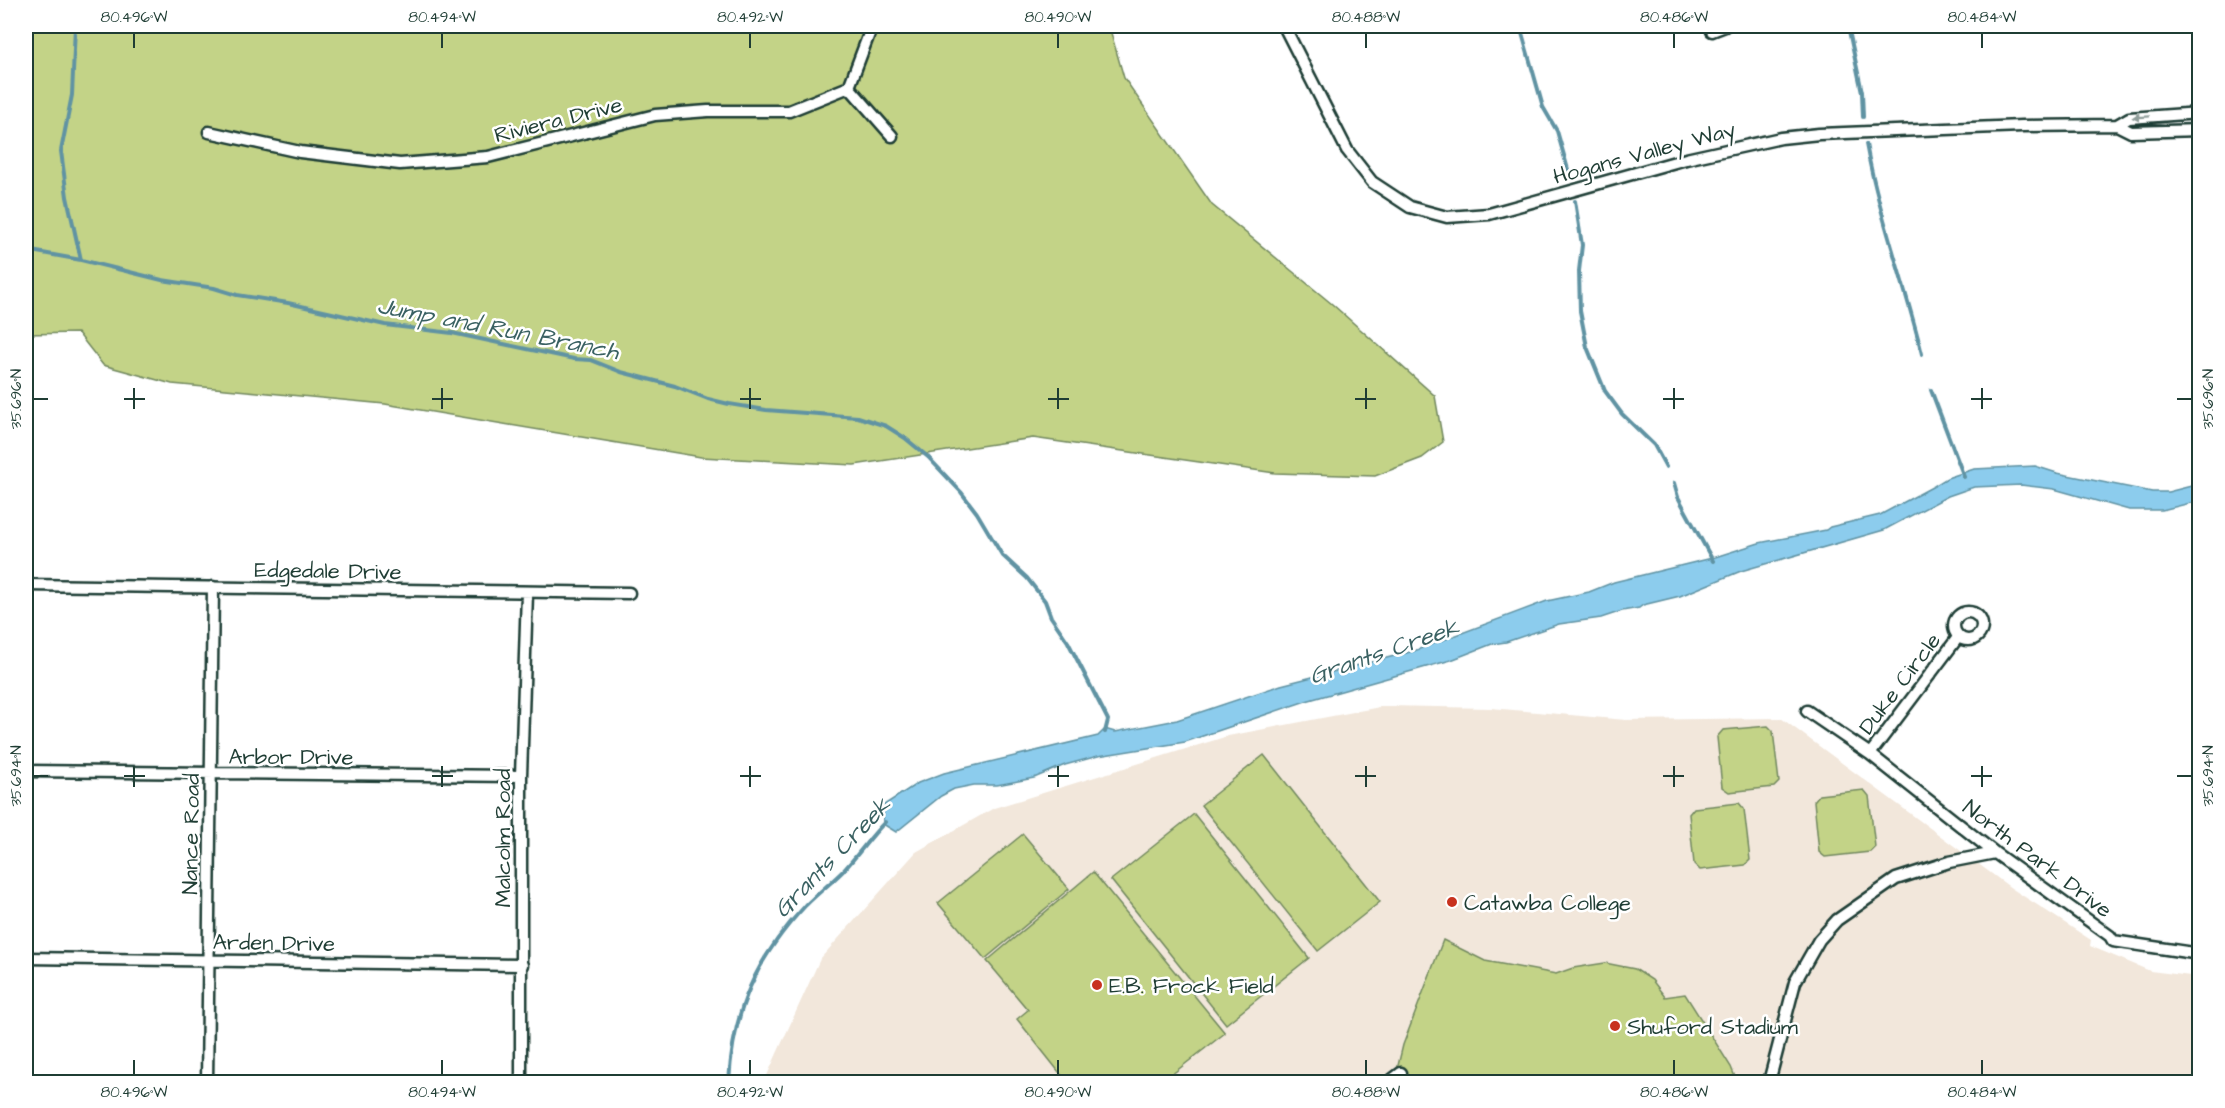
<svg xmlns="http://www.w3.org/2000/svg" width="2225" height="1108" viewBox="0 0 2225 1108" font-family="'Architects Daughter',sans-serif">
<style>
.built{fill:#f2e7db}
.green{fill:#c3d387;stroke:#71885e;stroke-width:1.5}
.water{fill:#8ccced;stroke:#6093a3;stroke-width:1.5}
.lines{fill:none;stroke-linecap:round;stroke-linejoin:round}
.stream{stroke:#6093a3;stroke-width:4}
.street-casing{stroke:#1f3d34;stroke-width:15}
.street{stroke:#fff;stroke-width:10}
.oneway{fill:#8f9e9a}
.ticks{fill:none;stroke:#1f3d34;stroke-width:2}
.poi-dot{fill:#c8321e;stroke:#fff;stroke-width:2}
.labels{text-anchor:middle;stroke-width:5;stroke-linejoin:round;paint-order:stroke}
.street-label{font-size:22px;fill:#1f3d34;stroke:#fff}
.poi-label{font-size:22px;fill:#1f3d34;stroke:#fff;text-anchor:start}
.water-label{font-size:24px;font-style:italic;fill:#3a6162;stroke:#fff}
.neatline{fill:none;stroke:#1f3d34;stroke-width:2}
.ticks-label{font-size:15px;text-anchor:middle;fill:#1f3d34}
</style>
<rect width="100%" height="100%" fill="#fff"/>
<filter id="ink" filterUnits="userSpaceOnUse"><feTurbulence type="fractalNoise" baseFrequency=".0167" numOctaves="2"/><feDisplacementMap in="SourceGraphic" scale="12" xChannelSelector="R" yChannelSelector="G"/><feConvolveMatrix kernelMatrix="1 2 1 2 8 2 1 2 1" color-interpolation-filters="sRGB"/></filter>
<g filter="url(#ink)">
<path class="built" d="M 1385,706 L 1491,708 L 1626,720 L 1781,718 L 2011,888 L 2091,940 L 2090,946 L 2150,971 L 2199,977 L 2199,1082 L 764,1082 L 820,959 L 916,852 L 994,808 L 1228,736 Z"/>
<path class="green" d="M 26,26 L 1109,26 L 1124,78 L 1212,205 L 1332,304 L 1435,396 L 1443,442 L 1422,458 L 1375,476 L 1275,473 L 1033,438 L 854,465 L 701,457 L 385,404 L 172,384 L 103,365 L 78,333 L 26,334 Z
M 1768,726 L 1773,731 L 1779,782 L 1774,787 L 1729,792 L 1722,787 L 1717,737 L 1723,730 Z
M 1264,755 L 1380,902 L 1318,951 L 1201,805 Z
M 1864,790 L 1869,796 L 1875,847 L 1870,852 L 1825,857 L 1819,852 L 1814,801 L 1819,795 Z
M 1739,803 L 1744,809 L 1750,860 L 1745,865 L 1700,870 L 1694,864 L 1689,814 L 1694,808 Z
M 1194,814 L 1309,958 L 1226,1024 L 1111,880 Z
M 1023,834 L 1069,889 L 985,959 L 938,903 Z
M 1093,872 L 1225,1033 L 1162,1082 L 1067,1082 L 1017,1019 L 1028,1010 L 987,961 Z
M 1443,940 L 1485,961 L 1556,974 L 1573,968 L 1605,963 L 1635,969 L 1652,980 L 1665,997 L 1685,994 L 1731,1067 L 1737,1082 L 1394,1082 L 1403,1045 Z"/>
<path class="water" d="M 2035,466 L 2057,473 L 2152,492 L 2168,492 L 2199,484 L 2199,501 L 2162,510 L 2129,510 L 2054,489 L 2021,485 L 1974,487 L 1948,496 L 1884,530 L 1741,571 L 1680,596 L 1643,605 L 1639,608 L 1622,611 L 1601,618 L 1559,624 L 1506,642 L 1492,644 L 1451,660 L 1306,701 L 1185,742 L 1098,756 L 1065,765 L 1034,778 L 997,785 L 974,785 L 954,789 L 941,796 L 896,832 L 883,824 L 884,805 L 918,783 L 944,773 L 1098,736 L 1105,729 L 1115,732 L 1177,720 L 1281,685 L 1414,651 L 1547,601 L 1589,592 L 1614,582 L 1712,558 L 1759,543 L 1826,530 L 1830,527 L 1880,515 L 1934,486 L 1947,478 L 1974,469 Z"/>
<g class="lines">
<path class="stream" d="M 75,26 L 72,95 L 61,151 L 67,197 L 81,260
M 1520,26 L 1543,107 L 1557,131 L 1569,173
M 1848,26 L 1862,92 L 1863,117
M 1866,144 C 1879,215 1905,284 1922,354
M 1575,201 L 1582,245 L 1579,271 L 1580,311 L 1587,347 L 1605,391 L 1622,414 L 1654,445 L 1666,467
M 26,250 L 81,260 L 162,280 L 214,288 L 237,295 L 288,303 L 385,325 L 452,333 L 574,359 L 591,360 L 621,372 L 675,386 L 708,399 L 729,404 L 766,410 L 858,417 L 886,426 L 905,438 L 928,457 L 961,492 L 977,513 L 1002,555 L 1027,578 L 1045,601 L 1051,617 L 1068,642 L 1108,720 L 1105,732
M 1931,390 L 1964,477
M 1674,483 L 1678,497 L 1713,561
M 729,1082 C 733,1010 756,958 806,905 C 818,893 831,883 843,871 C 858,855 870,837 885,822"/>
<defs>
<path id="street" d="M 1284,26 L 1347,150 L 1372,182 L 1410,207 L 1447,217 L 1489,214 L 1686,159 L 1781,138 L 1819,134 L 2022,126 L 2117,125
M 1712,31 L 1725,26
M 849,87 L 892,136
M 2200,113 L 2129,118 L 2117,125 L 2131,132 L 2200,130
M 209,132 L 300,152 L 400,164 L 488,157 L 655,115 L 708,111 L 789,111 L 849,87 L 872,26
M 26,585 L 629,593
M1954 626a14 14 0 1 1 28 0a14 14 0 1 1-28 0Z
M 1807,711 L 1870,754 L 1995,853 L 2110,936 L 2113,941 L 2200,954
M 1870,754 L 1959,636
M 26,771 L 521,776
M 26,958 L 522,965
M 207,1082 L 213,587
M 521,1082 L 521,776 L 527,593
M 1389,1082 L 1401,1073
M 1769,1082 L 1795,982 L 1819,940 L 1837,920 L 1896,879 L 1949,862 L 1995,853"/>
</defs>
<use href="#street" class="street-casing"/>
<use href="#street" class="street"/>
</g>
<defs><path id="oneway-solid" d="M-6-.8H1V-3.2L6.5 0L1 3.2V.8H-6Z" transform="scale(1.5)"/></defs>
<use class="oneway" href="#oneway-solid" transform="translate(2141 117) rotate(176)"/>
</g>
<path class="ticks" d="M 134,33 L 134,48M 442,33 L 442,48M 750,33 L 750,48M 1058,33 L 1058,48M 1366,33 L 1366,48M 1674,33 L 1674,48M 1982,33 L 1982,48M 134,388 L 134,409M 442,388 L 442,409M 750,388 L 750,409M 1058,388 L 1058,409M 1366,388 L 1366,409M 1674,388 L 1674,409M 1982,388 L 1982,409M 33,399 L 48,399M 124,399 L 145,399M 432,399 L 453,399M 740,399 L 761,399M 1048,399 L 1069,399M 1355,399 L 1376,399M 1663,399 L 1684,399M 1971,399 L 1992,399M 2177,399 L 2192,399M 134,766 L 134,787M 442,766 L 442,787M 750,766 L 750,787M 1058,766 L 1058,787M 1366,766 L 1366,787M 1674,766 L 1674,787M 1982,766 L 1982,787M 33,776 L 48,776M 124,776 L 145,776M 432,776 L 453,776M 740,776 L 761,776M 1048,776 L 1069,776M 1355,776 L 1376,776M 1663,776 L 1684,776M 1971,776 L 1992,776M 2177,776 L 2192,776M 134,1060 L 134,1075M 442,1060 L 442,1075M 750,1060 L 750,1075M 1058,1060 L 1058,1075M 1366,1060 L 1366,1075M 1674,1060 L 1674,1075M 1982,1060 L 1982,1075"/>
<g class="poi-dot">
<circle cx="1452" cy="902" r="6"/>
<circle cx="1097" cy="985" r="6"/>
<circle cx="1615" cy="1026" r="6"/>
</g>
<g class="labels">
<g class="street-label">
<text transform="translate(558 119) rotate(-14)" y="8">Riviera Drive</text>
<text transform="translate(1644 152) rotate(-15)" y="8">Hogans Valley Way</text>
<text transform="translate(328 570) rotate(1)" y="8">Edgedale Drive</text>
<text transform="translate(1899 683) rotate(-53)" y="8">Duke Circle</text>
<text x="291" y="764">Arbor Drive</text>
<text transform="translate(190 834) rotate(-89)" y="8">Nance Road</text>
<text transform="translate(502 838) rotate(-90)" y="8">Malcolm Road</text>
<text transform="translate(2038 858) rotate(37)" y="8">North Park Drive</text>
<text transform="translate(274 942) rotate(1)" y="8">Arden Drive</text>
</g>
<g class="poi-label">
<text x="1464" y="910">Catawba College</text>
<text x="1109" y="993">E.B. Frock Field</text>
<text x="1627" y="1034">Shuford Stadium</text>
</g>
<g class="water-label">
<text transform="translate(498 328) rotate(11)" y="8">Jump and Run Branch</text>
<text transform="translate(1384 651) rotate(-19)" y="8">Grants Creek</text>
<text transform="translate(832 857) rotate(-46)" y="8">Grants Creek</text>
</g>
</g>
<rect width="2225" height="1108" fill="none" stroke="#fff" stroke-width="66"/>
<rect x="33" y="33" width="2159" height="1042" class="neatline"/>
<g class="ticks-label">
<text x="134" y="22">80.496°W</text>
<text x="442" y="22">80.494°W</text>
<text x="750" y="22">80.492°W</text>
<text x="1058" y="22">80.490°W</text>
<text x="1366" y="22">80.488°W</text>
<text x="1674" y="22">80.486°W</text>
<text x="1982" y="22">80.484°W</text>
<text transform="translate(16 399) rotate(-90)" y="5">35.696°N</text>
<text transform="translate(2208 399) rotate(-90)" y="5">35.696°N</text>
<text transform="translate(16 776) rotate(-90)" y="5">35.694°N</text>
<text transform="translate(2208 776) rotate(-90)" y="5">35.694°N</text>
<text x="134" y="1097">80.496°W</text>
<text x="442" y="1097">80.494°W</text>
<text x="750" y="1097">80.492°W</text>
<text x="1058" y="1097">80.490°W</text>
<text x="1366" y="1097">80.488°W</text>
<text x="1674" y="1097">80.486°W</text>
<text x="1982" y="1097">80.484°W</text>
</g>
</svg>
